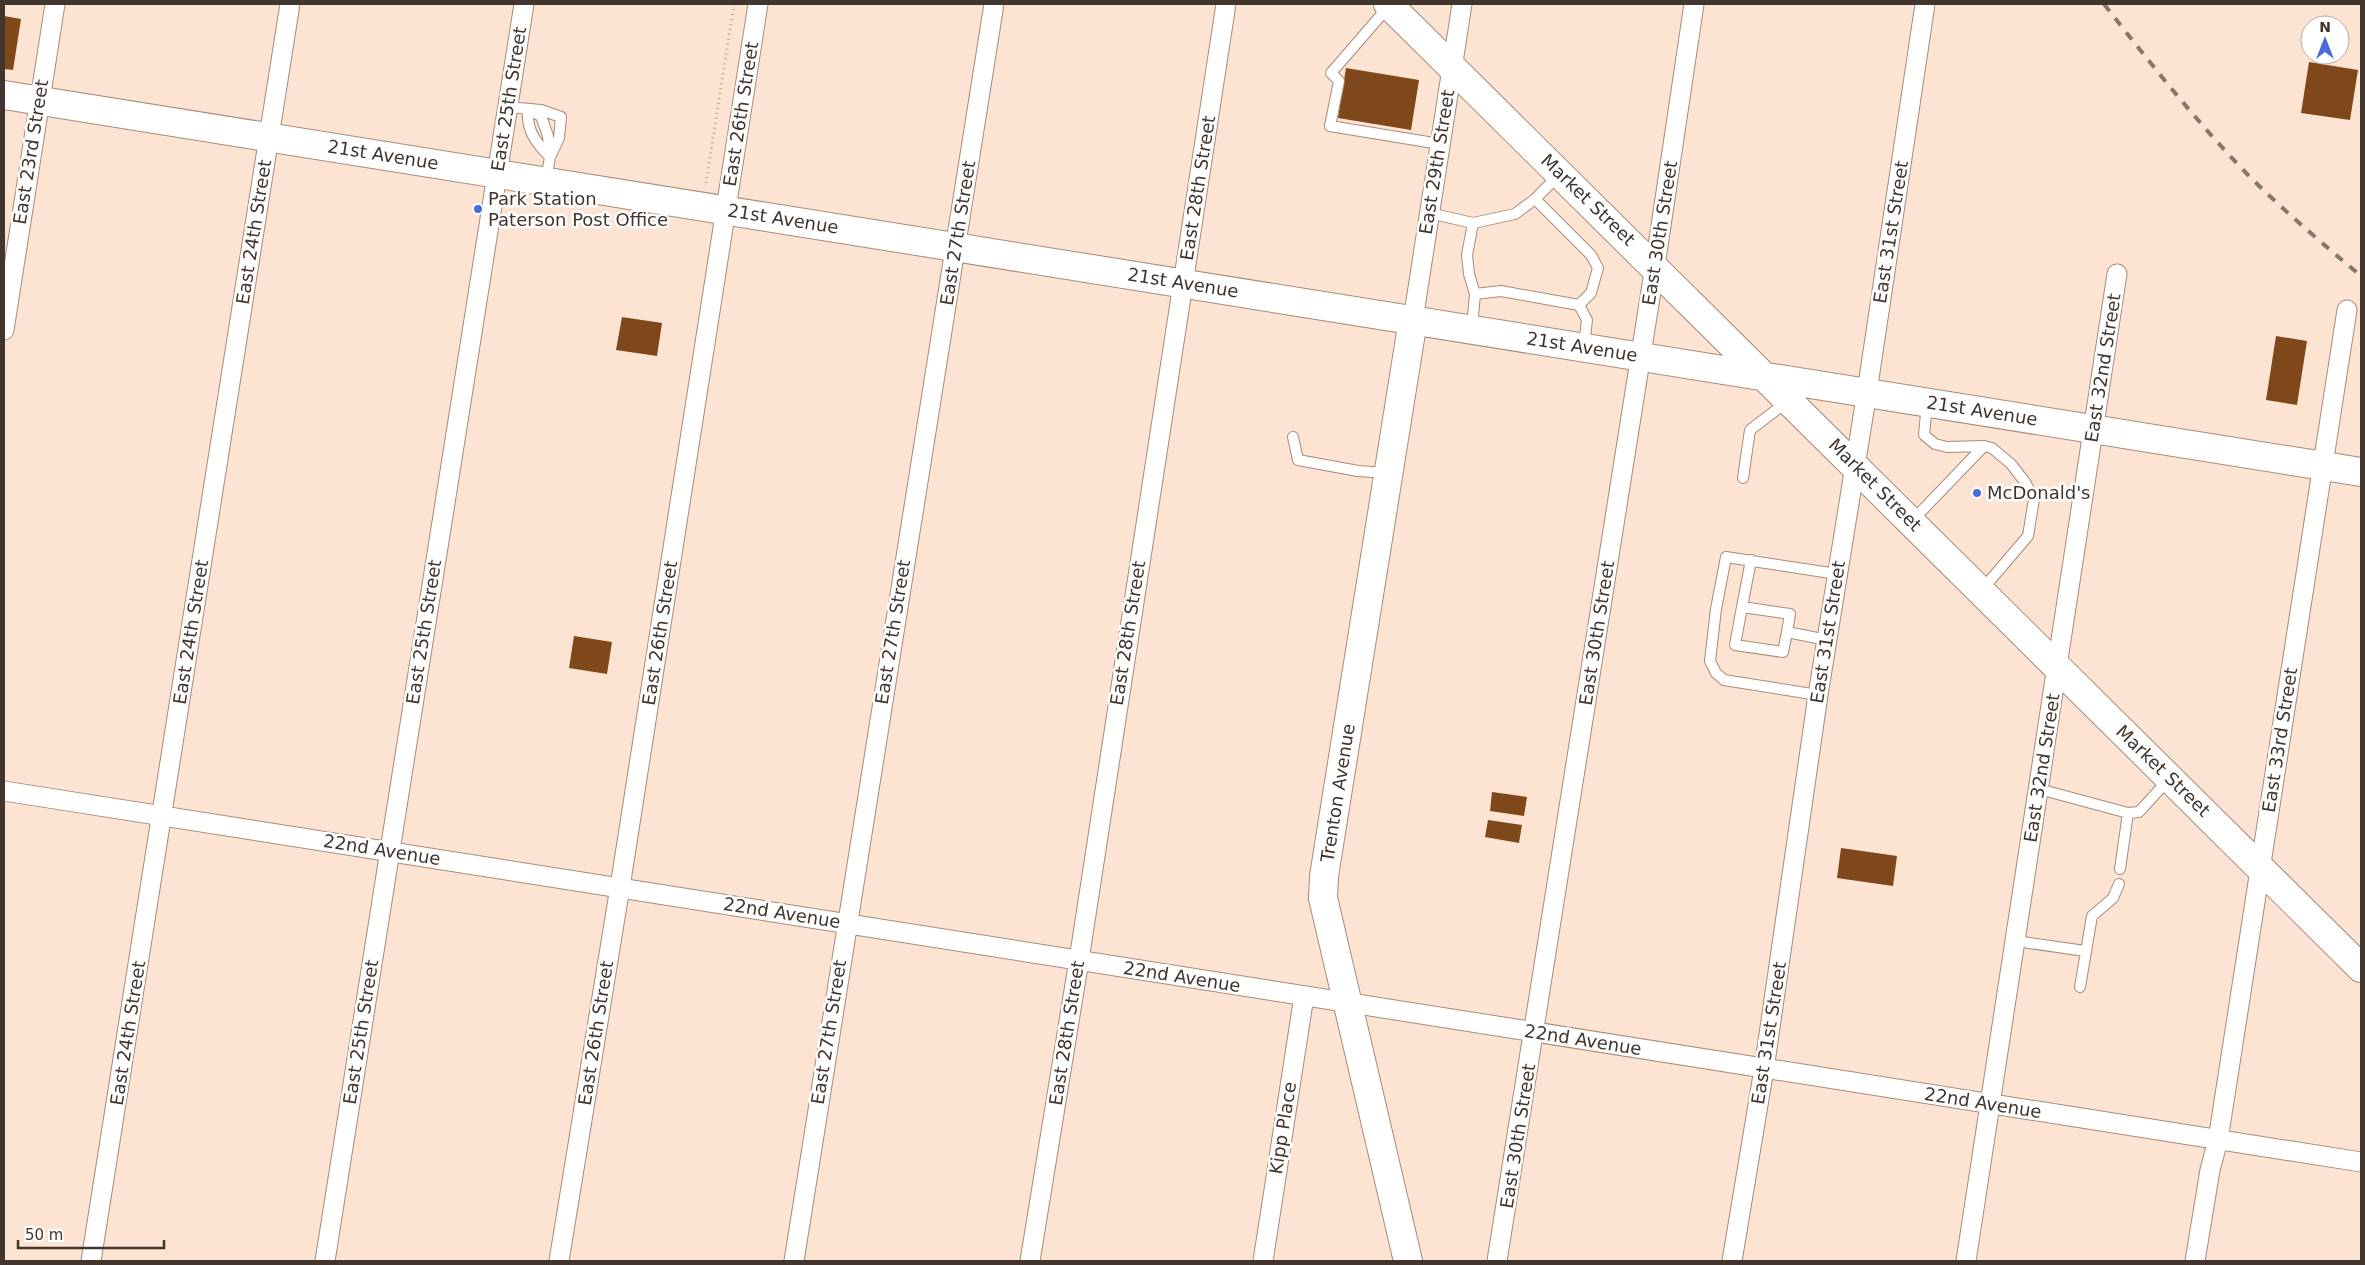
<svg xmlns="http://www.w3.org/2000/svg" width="2365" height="1265" viewBox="0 0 2365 1265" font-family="'DejaVu Sans',sans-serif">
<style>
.building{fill:#7e481b}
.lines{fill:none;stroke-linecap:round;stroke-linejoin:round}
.lane-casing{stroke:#a78b77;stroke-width:12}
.street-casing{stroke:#a78b77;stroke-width:21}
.secondary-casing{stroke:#a78b77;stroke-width:30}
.path{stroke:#b7a395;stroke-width:3;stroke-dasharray:1 4;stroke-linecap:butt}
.lane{stroke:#fff;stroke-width:10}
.street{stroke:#fff;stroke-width:19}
.secondary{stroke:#fff;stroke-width:28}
.rail{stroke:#86766a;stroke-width:4;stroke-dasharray:9 9;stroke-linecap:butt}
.poi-dot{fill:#466ddf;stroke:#fff;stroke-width:2}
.labels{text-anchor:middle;stroke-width:5;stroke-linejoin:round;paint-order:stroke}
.street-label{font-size:18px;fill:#41352d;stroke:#fff}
.poi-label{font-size:18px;fill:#41352d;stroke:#fff;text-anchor:start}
</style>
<rect width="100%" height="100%" fill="#fce3d2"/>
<path class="building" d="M 4,16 L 21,19 L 13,70 L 4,69 Z
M 2309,62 L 2358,70 L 2350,120 L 2301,113 Z
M 1346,68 L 1419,80 L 1411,130 L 1338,118 Z
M 622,317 L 662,323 L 657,356 L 616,350 Z
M 2276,336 L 2307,341 L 2297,405 L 2266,400 Z
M 574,636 L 612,642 L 607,674 L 569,668 Z
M 1492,792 L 1527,797 L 1524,816 L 1490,811 Z
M 1488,820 L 1522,825 L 1519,843 L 1485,837 Z
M 1841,848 L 1897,856 L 1893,886 L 1837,878 Z"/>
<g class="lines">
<defs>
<path id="lane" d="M 1389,6 L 1331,73 L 1339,81 L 1330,126 L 1440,144
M 507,107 L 541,110 L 561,117 L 559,138 L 550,157 L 546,180
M 528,109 C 526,130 536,143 550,157
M 530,111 L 541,116 L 548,136 L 550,156
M 1535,199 L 1591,255 L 1598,268 L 1591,293 L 1579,305
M 1429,213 L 1473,223 L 1515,214 L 1535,199 L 1559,175
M 1475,294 L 1501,291 L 1579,305 L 1587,320 L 1584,346
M 1472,328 L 1475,294 L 1469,274 L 1467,255 L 1473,223
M 1927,403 L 1924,435 L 1935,444 L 1947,447 L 1984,446 L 1992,448 L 2011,464 L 2025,482 L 2034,499 L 2028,536 L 1981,591
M 1293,437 L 1298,460 L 1358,471 L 1387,473
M 1743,478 L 1750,430 L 1788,401
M 1912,521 L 1984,446
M 1742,607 L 1751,560
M 1787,632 L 1783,652 L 1735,645 L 1742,607 L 1790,614 L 1787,632 L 1827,640
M 1818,695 L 1724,680 L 1716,673 L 1710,661 L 1716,609 L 1726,557 L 1837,574
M 2039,789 L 2128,813 L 2139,812 L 2170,778
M 2120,869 L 2128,813
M 2016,941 L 2085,951
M 2080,987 L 2092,916 L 2113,898 L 2119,884"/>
<path id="street" d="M 1413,320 L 1462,4
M 4,330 L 55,4
M 4,791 L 2361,1162
M 91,1261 L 290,4
M 325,1261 L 524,4
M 559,1261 L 620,887 L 758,4
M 794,1261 L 994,4
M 1030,1261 L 1079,960 L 1226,4
M 1263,1261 L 1304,996
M 1497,1261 L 1655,266 L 1694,4
M 1732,1261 L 1764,1069 L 1818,695 L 1867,392 L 1925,4
M 1966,1261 L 2117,274
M 2195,1261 L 2210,1170 L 2218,1140 L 2347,310"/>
<path id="secondary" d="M 1388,4 L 2361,968
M 4,95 L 2361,472
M 1408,1261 L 1323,898 L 1324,876 L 1413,320"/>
</defs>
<use href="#lane" class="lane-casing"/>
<use href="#street" class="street-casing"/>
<use href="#secondary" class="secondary-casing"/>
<path class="path" d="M 706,183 L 734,4"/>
<use href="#lane" class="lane"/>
<use href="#street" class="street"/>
<use href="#secondary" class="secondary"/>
<path class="rail" d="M 2104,4 C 2150,63 2196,121 2248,175 C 2284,211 2323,244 2361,276"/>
</g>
<g class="poi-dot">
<circle cx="478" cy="209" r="5"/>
<circle cx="1977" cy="493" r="5"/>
</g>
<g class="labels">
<g class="street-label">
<text transform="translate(509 99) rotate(-81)" y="6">East 25th Street</text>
<text transform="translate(741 114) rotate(-81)" y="6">East 26th Street</text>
<text transform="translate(31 152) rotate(-81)" y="6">East 23rd Street</text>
<text transform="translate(383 155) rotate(9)" y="6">21st Avenue</text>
<text transform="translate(1437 162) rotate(-81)" y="6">East 29th Street</text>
<text transform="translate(1198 188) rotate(-81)" y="6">East 28th Street</text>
<text transform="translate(1588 200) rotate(44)" y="6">Market Street</text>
<text transform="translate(783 219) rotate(9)" y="6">21st Avenue</text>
<text transform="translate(254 232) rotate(-81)" y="6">East 24th Street</text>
<text transform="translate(1891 232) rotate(-81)" y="6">East 31st Street</text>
<text transform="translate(958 233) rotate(-81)" y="6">East 27th Street</text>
<text transform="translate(1660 233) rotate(-81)" y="6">East 30th Street</text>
<text transform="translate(1183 283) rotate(9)" y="6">21st Avenue</text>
<text transform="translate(1582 347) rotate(9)" y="6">21st Avenue</text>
<text transform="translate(2103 368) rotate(-81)" y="6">East 32nd Street</text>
<text transform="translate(1982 411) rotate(9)" y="6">21st Avenue</text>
<text transform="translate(1875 485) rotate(45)" y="6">Market Street</text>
<text transform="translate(191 632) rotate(-81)" y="6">East 24th Street</text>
<text transform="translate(424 632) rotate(-81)" y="6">East 25th Street</text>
<text transform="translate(893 632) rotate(-81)" y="6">East 27th Street</text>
<text transform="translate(1828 632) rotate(-81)" y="6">East 31st Street</text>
<text transform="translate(660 633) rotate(-81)" y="6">East 26th Street</text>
<text transform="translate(1128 633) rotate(-81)" y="6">East 28th Street</text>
<text transform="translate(1597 633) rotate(-81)" y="6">East 30th Street</text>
<text transform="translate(2280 740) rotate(-81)" y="6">East 33rd Street</text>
<text transform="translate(2042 768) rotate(-81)" y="6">East 32nd Street</text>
<text transform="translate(2163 771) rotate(44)" y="6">Market Street</text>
<text transform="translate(1338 793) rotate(-81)" y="6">Trenton Avenue</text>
<text transform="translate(382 850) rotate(9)" y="6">22nd Avenue</text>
<text transform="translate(782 913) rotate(9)" y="6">22nd Avenue</text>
<text transform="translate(1182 977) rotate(9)" y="6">22nd Avenue</text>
<text transform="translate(361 1032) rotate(-81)" y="6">East 25th Street</text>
<text transform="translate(829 1032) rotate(-81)" y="6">East 27th Street</text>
<text transform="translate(128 1033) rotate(-81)" y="6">East 24th Street</text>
<text transform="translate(596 1033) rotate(-81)" y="6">East 26th Street</text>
<text transform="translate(1067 1033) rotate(-81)" y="6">East 28th Street</text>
<text transform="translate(1769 1033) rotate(-81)" y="6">East 31st Street</text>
<text transform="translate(1583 1040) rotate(9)" y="6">22nd Avenue</text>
<text transform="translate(1983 1103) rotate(9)" y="6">22nd Avenue</text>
<text transform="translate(1283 1128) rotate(-81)" y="6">Kipp Place</text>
<text transform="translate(1518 1136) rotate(-81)" y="6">East 30th Street</text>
</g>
<g class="poi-label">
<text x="488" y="205">Park Station<tspan x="488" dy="21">Paterson Post Office</tspan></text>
<text x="1987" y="499">McDonald's</text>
</g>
</g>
<rect width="2365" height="1265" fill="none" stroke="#41352d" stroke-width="10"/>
<g transform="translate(2325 40)"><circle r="24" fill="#ffffff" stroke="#b3aeab"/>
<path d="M0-4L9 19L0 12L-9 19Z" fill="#466ddf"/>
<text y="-8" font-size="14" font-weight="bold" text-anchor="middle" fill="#41352d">N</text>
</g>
<path d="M18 1240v8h146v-8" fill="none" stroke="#41352d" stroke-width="2.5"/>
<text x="25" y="1240" font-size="15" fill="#41352d" stroke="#ffffff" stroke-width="4" paint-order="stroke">50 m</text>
</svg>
